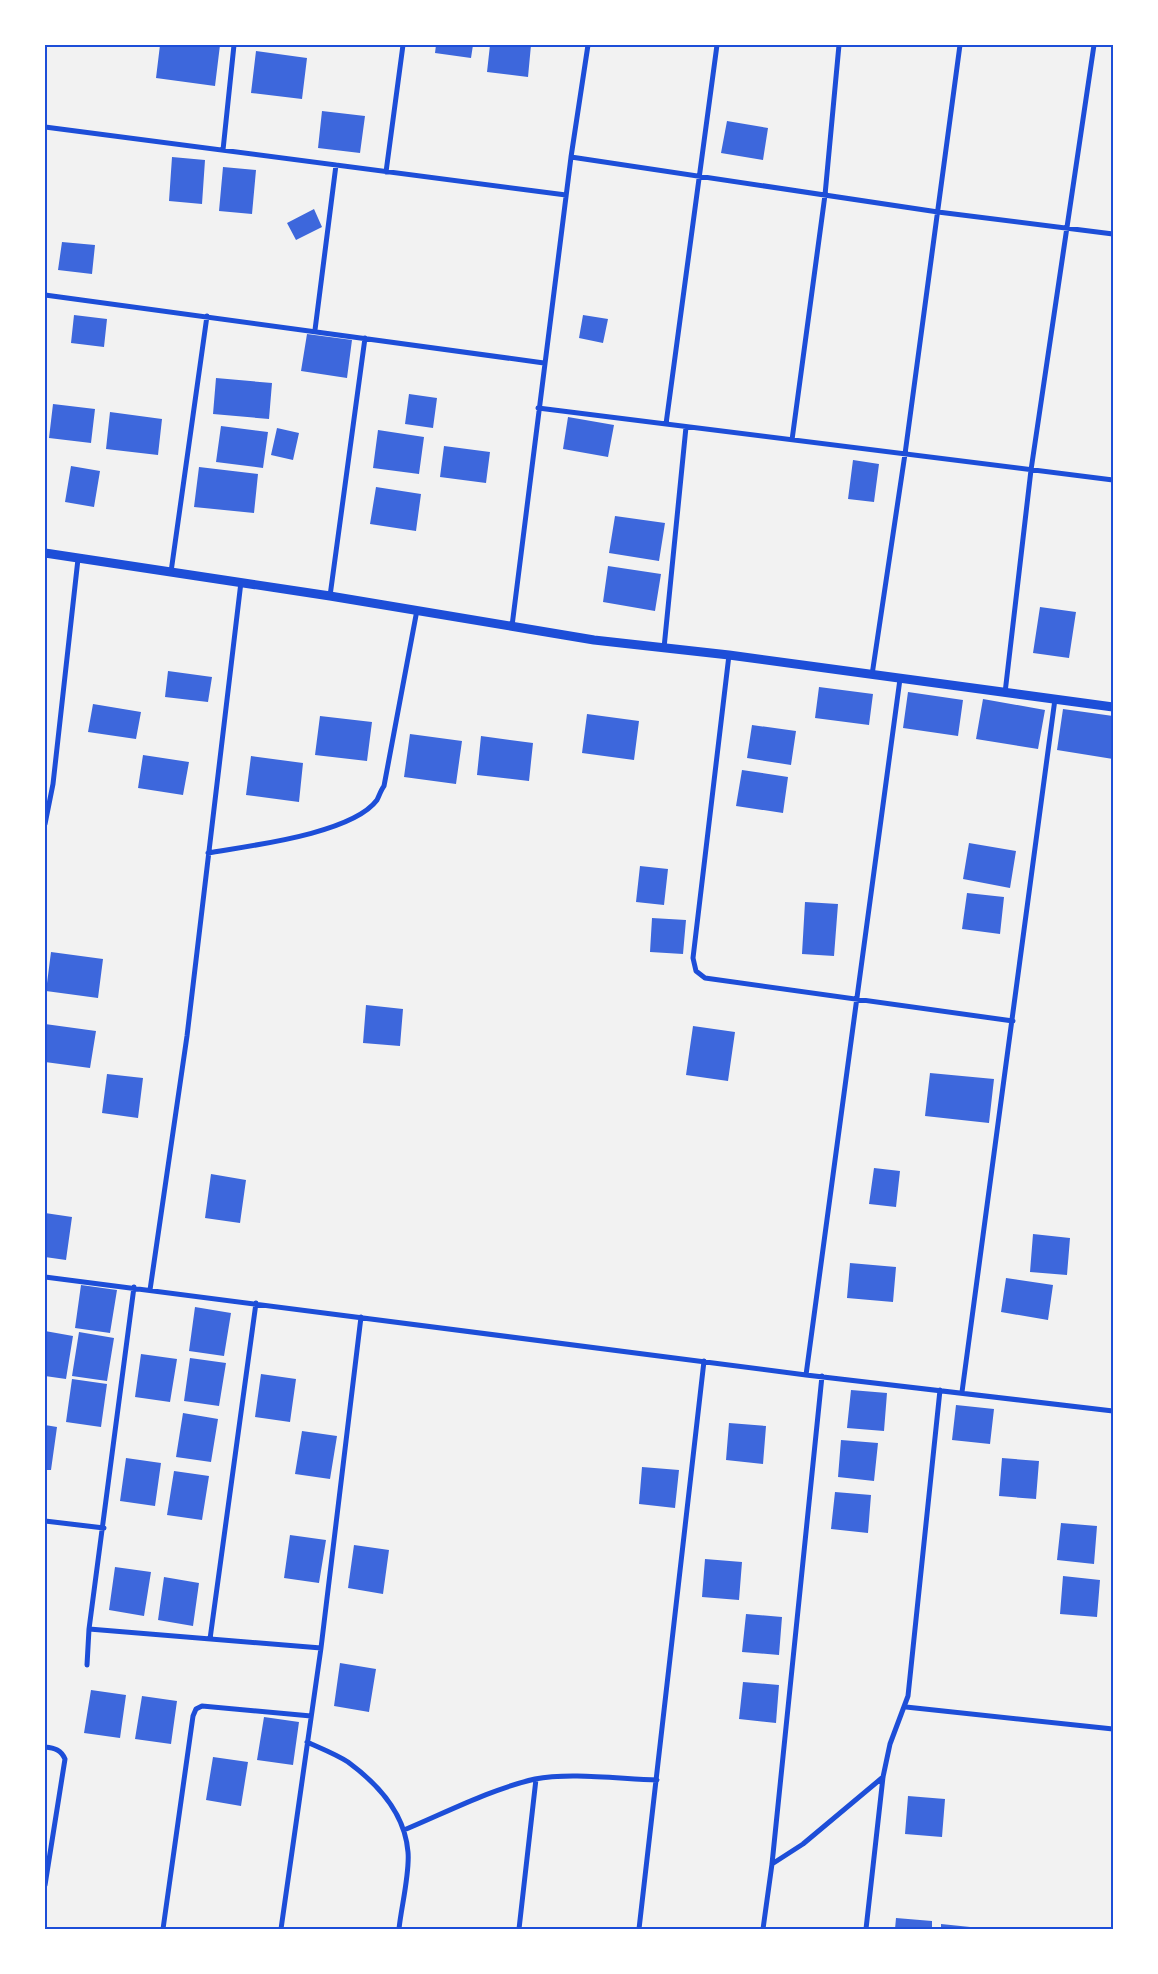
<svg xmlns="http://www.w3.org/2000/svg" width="1158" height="1974" viewBox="0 0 1158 1974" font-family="'Golos Text',sans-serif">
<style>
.building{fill:#3d67dc}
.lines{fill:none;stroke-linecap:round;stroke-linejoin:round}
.minor{stroke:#1d4ed8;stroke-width:5}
.secondary{stroke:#1d4ed8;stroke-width:9}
.neatline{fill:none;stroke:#1d4ed8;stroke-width:2}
</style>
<rect width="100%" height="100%" fill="#f2f2f2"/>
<path class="building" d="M 160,45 L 220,45 L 215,86 L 156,78 Z
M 436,45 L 473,45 L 471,58 L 435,53 Z
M 490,45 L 531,45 L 528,77 L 487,72 Z
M 256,51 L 307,58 L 302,99 L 251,93 Z
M 322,111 L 365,116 L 360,153 L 318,148 Z
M 727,121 L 768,128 L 763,160 L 721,153 Z
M 172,157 L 205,160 L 202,204 L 169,201 Z
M 223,167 L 256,170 L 252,214 L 219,211 Z
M 314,209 L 322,227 L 296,240 L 287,223 Z
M 62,242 L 95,245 L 92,274 L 58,270 Z
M 74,315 L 107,319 L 104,347 L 71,343 Z
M 583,315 L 608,319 L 603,343 L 579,338 Z
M 307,334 L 352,340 L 347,378 L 301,371 Z
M 216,378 L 272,383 L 269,419 L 213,414 Z
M 409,394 L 437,398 L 433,428 L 405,424 Z
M 53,404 L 95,409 L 91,443 L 49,438 Z
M 110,412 L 162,419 L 158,455 L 106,449 Z
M 568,417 L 614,425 L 608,457 L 563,449 Z
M 221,426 L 268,432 L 263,468 L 216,462 Z
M 277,428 L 299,433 L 293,460 L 271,455 Z
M 378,430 L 424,437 L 419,474 L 373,468 Z
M 444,446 L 490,452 L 486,483 L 440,477 Z
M 853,460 L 879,464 L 874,502 L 848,499 Z
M 71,466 L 100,471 L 94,507 L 65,502 Z
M 199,467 L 258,474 L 254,513 L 194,507 Z
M 376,487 L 421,494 L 416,531 L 370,524 Z
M 615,516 L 665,523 L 659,561 L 609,553 Z
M 608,566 L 661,574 L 655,611 L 603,602 Z
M 1040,607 L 1076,612 L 1069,658 L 1033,653 Z
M 168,671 L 212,677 L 208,702 L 165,697 Z
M 819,687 L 873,694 L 869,725 L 815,718 Z
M 908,692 L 963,700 L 958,736 L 903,728 Z
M 983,699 L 1045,710 L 1038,749 L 976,739 Z
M 93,704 L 141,712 L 136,739 L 88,732 Z
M 1063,709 L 1113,716 L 1113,759 L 1057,750 Z
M 587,714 L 639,721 L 634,760 L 582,753 Z
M 320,716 L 372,722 L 367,761 L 315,755 Z
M 752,725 L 796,731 L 791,765 L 747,758 Z
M 410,734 L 462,741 L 456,784 L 404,777 Z
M 481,736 L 533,743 L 529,781 L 477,775 Z
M 143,755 L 189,762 L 183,795 L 138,788 Z
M 251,756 L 303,763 L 299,802 L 246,795 Z
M 742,770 L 788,777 L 783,813 L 736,806 Z
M 969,843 L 1016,851 L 1010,888 L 963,879 Z
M 640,866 L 668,869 L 664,905 L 636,902 Z
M 967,893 L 1004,897 L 1000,934 L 962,929 Z
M 805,902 L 838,904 L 834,956 L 802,954 Z
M 652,918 L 686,920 L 683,954 L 650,952 Z
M 51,952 L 103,959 L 98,998 L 46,991 Z
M 366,1005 L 403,1009 L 400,1046 L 363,1043 Z
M 45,1024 L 96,1031 L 90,1068 L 45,1062 Z
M 693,1026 L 735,1032 L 728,1081 L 686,1075 Z
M 930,1073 L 994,1079 L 989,1123 L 925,1116 Z
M 107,1074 L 143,1078 L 138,1118 L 102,1113 Z
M 874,1168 L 900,1171 L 896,1207 L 869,1204 Z
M 211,1174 L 246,1180 L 240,1223 L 205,1218 Z
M 45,1213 L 72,1217 L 66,1260 L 45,1257 Z
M 1033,1234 L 1070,1238 L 1067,1275 L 1030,1272 Z
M 850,1263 L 896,1267 L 893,1302 L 847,1298 Z
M 1006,1278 L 1053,1285 L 1048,1320 L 1001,1312 Z
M 81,1285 L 117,1290 L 110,1333 L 75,1328 Z
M 195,1307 L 231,1313 L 224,1356 L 189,1351 Z
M 45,1331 L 73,1336 L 66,1379 L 45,1376 Z
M 79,1332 L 114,1338 L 107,1381 L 72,1376 Z
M 141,1354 L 177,1359 L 170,1402 L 135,1397 Z
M 190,1358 L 226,1363 L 219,1406 L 184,1401 Z
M 261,1374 L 296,1379 L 290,1422 L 255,1417 Z
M 72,1379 L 107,1384 L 101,1427 L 66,1422 Z
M 851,1390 L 887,1393 L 884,1431 L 847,1428 Z
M 956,1405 L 994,1409 L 990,1444 L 952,1440 Z
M 183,1413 L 218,1419 L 211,1462 L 176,1457 Z
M 729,1423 L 766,1426 L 763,1464 L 726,1460 Z
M 45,1425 L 57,1427 L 51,1470 L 45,1470 Z
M 302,1431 L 337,1436 L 330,1479 L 295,1474 Z
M 841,1440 L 878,1443 L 874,1481 L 838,1477 Z
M 126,1458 L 161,1463 L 155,1506 L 120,1501 Z
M 1002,1458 L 1039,1461 L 1036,1499 L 999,1496 Z
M 642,1467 L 679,1470 L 675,1508 L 639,1504 Z
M 174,1471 L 209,1476 L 202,1520 L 167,1515 Z
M 835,1492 L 871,1495 L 868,1533 L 831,1529 Z
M 1061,1523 L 1097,1526 L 1094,1564 L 1057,1560 Z
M 290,1535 L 326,1540 L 319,1583 L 284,1578 Z
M 354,1545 L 389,1550 L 383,1594 L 348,1588 Z
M 705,1559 L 742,1562 L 739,1600 L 702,1597 Z
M 115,1567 L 151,1572 L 144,1616 L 109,1610 Z
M 1063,1576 L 1100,1580 L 1097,1617 L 1060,1614 Z
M 164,1577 L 199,1583 L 193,1626 L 158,1620 Z
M 746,1614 L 782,1617 L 779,1655 L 742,1652 Z
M 340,1663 L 376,1669 L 369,1712 L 334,1706 Z
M 743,1682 L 779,1685 L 776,1723 L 739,1719 Z
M 91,1690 L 126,1695 L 120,1738 L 84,1733 Z
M 142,1696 L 177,1701 L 171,1744 L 135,1739 Z
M 264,1717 L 299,1722 L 293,1765 L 257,1760 Z
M 213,1757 L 248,1762 L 241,1806 L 206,1800 Z
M 908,1796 L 945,1799 L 942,1837 L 905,1834 Z
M 896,1918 L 932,1921 L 932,1929 L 895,1929 Z
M 941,1924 L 980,1928 L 980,1929 L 941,1929 Z"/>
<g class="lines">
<path class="minor" d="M 45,127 L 566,195
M 223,150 L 234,45
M 571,157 L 938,212 L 1113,234
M 386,172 L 403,45
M 45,295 L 544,363
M 315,330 L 336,165
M 538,408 L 1113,480
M 666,424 L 717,45
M 792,440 L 825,195 L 839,45
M 171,572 L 207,316
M 330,596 L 365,338
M 512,626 L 571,157 L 588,45
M 664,648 L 686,427
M 729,655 L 693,958 L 696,971 L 705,978 L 1013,1021
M 872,675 L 905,454 L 960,45
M 1005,693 L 1031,470 L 1094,45
M 45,824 L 53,784 L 78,559
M 208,853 C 248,846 352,834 377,800 C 379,796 381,790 384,786 L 417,610
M 45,1277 L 806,1375 L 1113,1411
M 150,1290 L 187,1036 L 241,582
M 806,1375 L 900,679
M 962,1392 L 1055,699
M 45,1521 L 104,1528
M 89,1629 L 321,1648
M 210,1639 L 256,1303
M 87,1665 L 89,1629 L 134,1287
M 906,1707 L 1113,1729
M 307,1742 C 320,1748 336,1754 348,1762 C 378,1784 405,1814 408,1852 C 410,1873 401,1908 399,1929
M 45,1747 C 55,1748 61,1750 65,1759 L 45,1885
M 404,1830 C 445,1813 491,1789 535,1779 C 569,1772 621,1779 657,1780
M 772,1864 L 803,1844 L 883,1777
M 163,1929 L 193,1716 L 196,1709 L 202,1706 L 311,1716
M 281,1929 L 321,1648 L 361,1317
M 519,1929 L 536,1779
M 639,1929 L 704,1361
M 763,1929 L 772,1864 L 822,1376
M 866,1929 L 883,1777 L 890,1744 L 908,1696 L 940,1390"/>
<path class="secondary" d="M 45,553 L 330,596 L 594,640 L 729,655 L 1113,707"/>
</g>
<rect width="1158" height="1974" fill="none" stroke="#ffffff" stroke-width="92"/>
<rect x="46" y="46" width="1066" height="1882" class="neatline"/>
</svg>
